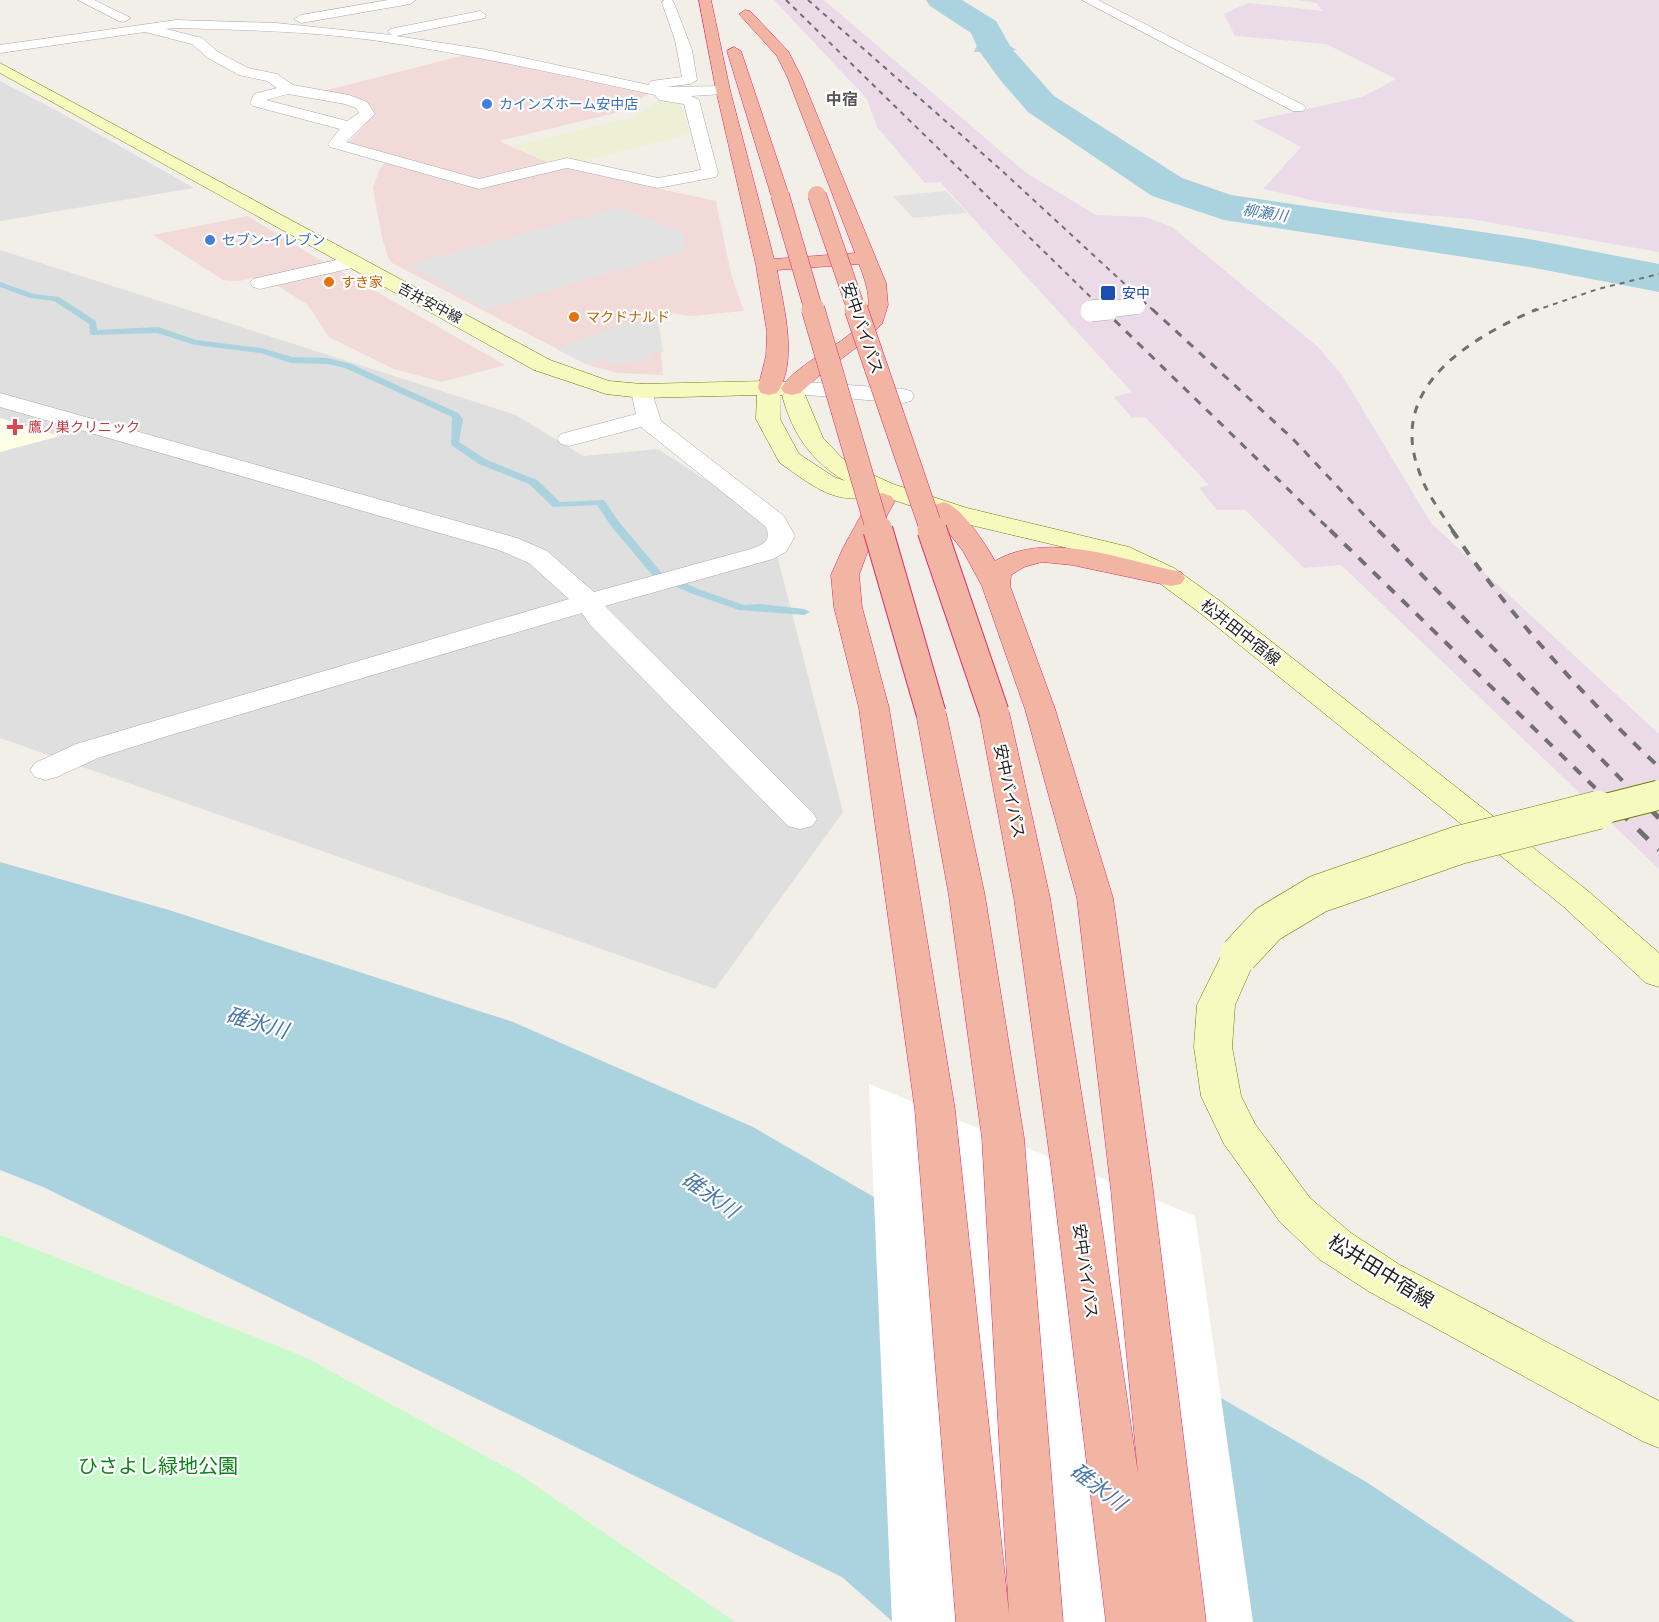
<svg xmlns="http://www.w3.org/2000/svg" width="1659" height="1622" viewBox="0 0 1659 1622" font-family="Overpass,'Noto Sans JP',sans-serif">
<style>
.residential{fill:#e0dfdf}
.commercial{fill:#f2dad9}
.industrial{fill:#ebdbe8}
.education{fill:#ffffe5}
.farmland{fill:#eef0d5}
.park{fill:#c8facc}
.parking{fill:#e2e2e2}
.water{fill:#aad3df}
.pier{fill:#fff}
.lines{fill:none;stroke-linecap:round;stroke-linejoin:round}
.stream{fill:#aad3df;fill-rule:evenodd}
.river{fill:#aad3df;fill-rule:evenodd}
.minor-casing{stroke:#a9a9a9;stroke-width:1}
.tertiary-casing{stroke:#a9a9a9;stroke-width:1}
.secondary-casing{stroke:#707d05;stroke-width:1}
.trunk-casing{stroke:#dc2a67;stroke-width:1}
.minor{fill:#fff;fill-rule:evenodd}
.tertiary{fill:#fff;fill-rule:evenodd}
.secondary{fill:#f7fabf;fill-rule:evenodd}
.trunk{fill:#f2b4a3;fill-rule:evenodd}
.rail-far3{stroke:#707070;stroke-width:2;stroke-dasharray:5 5;stroke-linecap:butt}
.rail-far2{stroke:#707070;stroke-width:3;stroke-dasharray:8 8;stroke-linecap:butt}
.rail-far1{stroke:#707070;stroke-width:4;stroke-dasharray:10 10;stroke-linecap:butt}
.rail{stroke:#707070;stroke-width:5;stroke-dasharray:14 14;stroke-linecap:butt}
.pedestrian-bridge-far1-casing{stroke:#a9a9a9;stroke-width:17;stroke-linecap:butt}
.pedestrian-bridge-casing{stroke:#a9a9a9;stroke-width:22;stroke-linecap:butt}
.secondary-bridge-far1-casing{stroke:#707d05;stroke-width:31;stroke-linecap:butt}
.secondary-bridge-casing{stroke:#707d05;stroke-width:39;stroke-linecap:butt}
.trunk-bridge-far2-casing{stroke:#dc2a67;stroke-width:19;stroke-linecap:butt}
.trunk-bridge-far1-casing{stroke:#dc2a67;stroke-width:24;stroke-linecap:butt}
.trunk-bridge-casing{stroke:#dc2a67;stroke-width:31;stroke-linecap:butt}
.pedestrian-bridge-far1{stroke:#fff;stroke-width:16}
.pedestrian-bridge{stroke:#fff;stroke-width:21}
.secondary-bridge-far1{stroke:#f7fabf;stroke-width:29}
.secondary-bridge{stroke:#f7fabf;stroke-width:38}
.trunk-bridge-far2{stroke:#f2b4a3;stroke-width:18}
.trunk-bridge-far1{stroke:#f2b4a3;stroke-width:23}
.trunk-bridge{stroke:#f2b4a3;stroke-width:29}
.shop-dot{fill:#3f7fe0;stroke:#fff;stroke-width:2}
.food-dot{fill:#e8710a;stroke:#fff;stroke-width:2}
.transit-dot{fill:#1a4fb4;stroke:#fff;stroke-width:2}
.health-dot{fill:#e0444e;stroke:#fff;stroke-width:2}
.labels{text-anchor:middle;stroke-width:4.5;stroke-linejoin:round;paint-order:stroke}
.far-shop-label{font-size:14px;fill:#366cbe;stroke:#fff;text-anchor:start}
.far-food-label{font-size:14px;fill:#c56008;stroke:#fff;text-anchor:start}
.far-transit-label{font-size:14px;fill:#164399;stroke:#fff;text-anchor:start}
.far-street-label{font-size:14px;fill:#222;stroke:#fff}
.far-health-label{font-size:14px;fill:#be3a42;stroke:#fff;text-anchor:start}
.far-water-label{font-size:15px;font-style:italic;fill:#4a7aab;stroke:#fff}
.far-quarter-label{font-size:16px;font-weight:bold;fill:#555;stroke:#fff}
.street-label{font-size:16px;fill:#222;stroke:#fff}
.near-street-label{font-size:20px;fill:#222;stroke:#fff}
.near-park-label{font-size:20px;fill:#0c8416;stroke:#fff}
.near-water-label{font-size:21px;font-style:italic;fill:#4a7aab;stroke:#fff}
</style>
<rect width="100%" height="100%" fill="#f2efe9"/>
<path class="residential" d="M 0,81 L 61,113 L 194,188 L 0,221 Z
M 0,250 L 516,415 L 583,456 L 658,449 L 768,520 L 843,812 L 715,989 L 0,738 Z"/>
<path class="commercial" d="M 469,54 L 650,93 L 616,113 L 499,141 L 556,166 L 716,201 L 731,274 L 744,311 L 691,316 L 657,311 L 663,375 L 617,373 L 588,365 L 392,263 L 388,257 L 382,238 L 373,188 L 379,170 L 385,163 L 398,156 L 348,143 L 375,114 L 370,105 L 355,99 L 319,92 Z
M 248,216 L 323,262 L 239,281 L 223,280 L 153,235 Z
M 335,268 L 505,365 L 442,382 L 394,369 L 329,337 L 308,305 L 275,284 Z"/>
<path class="industrial" d="M 774,0 L 824,0 L 1025,172 L 1096,215 L 1145,217 L 1172,227 L 1318,347 L 1342,375 L 1431,523 L 1659,734 L 1659,869 L 1341,565 L 1304,568 L 1245,510 L 1217,510 L 1199,488 L 1209,485 L 1145,417 L 1132,418 L 1114,397 L 1132,392 L 940,182 L 925,183 L 877,127 L 867,99 Z
M 1298,0 L 1659,0 L 1659,252 L 1470,219 L 1389,212 L 1320,202 L 1263,189 L 1301,147 L 1252,121 L 1362,97 L 1396,79 L 1326,44 L 1235,36 L 1224,14 L 1248,3 L 1323,11 L 1316,3 Z"/>
<path class="education" d="M 0,418 L 60,436 L 0,452 Z"/>
<path class="farmland" d="M 660,100 L 680,101 L 690,134 L 578,162 L 560,159 L 549,162 L 511,146 L 631,118 Z"/>
<path class="park" d="M 0,1235 L 307,1358 L 520,1475 L 735,1622 L 0,1622 Z"/>
<path class="parking" d="M 946,191 L 967,213 L 913,218 L 893,196 Z
M 622,207 L 684,233 L 685,251 L 487,309 L 407,265 Z
M 657,311 L 663,352 L 650,353 L 651,359 L 616,365 L 606,360 L 588,365 L 556,349 Z"/>
<path class="water" d="M 927,0 L 945,0 L 987,23 L 1003,42 L 1017,50 L 974,52 L 978,43 C 974,22 945,9 927,0 Z
M 0,862 L 169,910 L 513,1022 L 753,1127 L 1368,1483 L 1575,1622 L 893,1622 L 842,1577 L 43,1187 L 0,1170 Z"/>
<path class="pier" d="M 869,1084 L 1195,1216 L 1253,1622 L 892,1622 Z"/>
<g class="lines">
<path class="stream" d="M 0,282 L 34,294 L 59,297 L 96,321 L 97,330 L 158,327 L 196,340 L 261,348 L 292,357 L 328,358 L 351,364 L 458,413 L 463,419 L 459,442 L 487,460 L 537,480 L 560,502 L 604,500 L 619,522 L 661,572 L 698,589 L 744,605 L 759,604 L 804,609 L 810,612 L 804,615 L 739,610 L 690,593 L 653,576 L 611,526 L 597,505 L 553,507 L 529,484 L 479,464 L 451,445 L 452,417 L 345,368 L 328,364 L 291,363 L 260,353 L 195,345 L 157,333 L 90,335 L 89,324 L 54,301 L 30,298 L 0,287 Z"/>
<path class="river" d="M 926,0 L 962,0 L 996,21 L 1012,49 L 1054,96 L 1182,178 L 1231,195 L 1529,239 L 1659,264 L 1659,292 L 1529,267 L 1224,220 L 1152,196 L 1028,112 L 1001,81 L 979,51 L 971,33 L 930,6 Z"/>
<defs>
<path id="minor" d="M 78,0 L 94,0 L 131,18 L 124,22 L 119,21 Z
M 388,0 L 416,0 L 410,4 L 301,23 L 294,19 L 301,15 Z
M 664,0 L 672,0 L 674,3 L 692,50 L 697,80 L 690,84 L 666,87 L 723,86 L 730,90 L 723,94 L 691,96 L 699,100 L 718,173 L 716,177 L 658,188 L 567,168 L 479,189 L 330,147 L 328,144 L 340,129 L 253,106 L 250,103 L 254,94 L 277,88 L 267,81 L 239,75 L 208,58 L 192,44 L 145,32 L 0,53 L 0,45 L 176,20 L 276,23 L 392,35 L 388,32 L 390,29 L 480,11 L 486,15 L 485,18 L 396,36 L 482,49 L 649,85 L 651,81 L 682,77 L 675,40 L 662,3 ZM 176,28 C 242,30 307,31 372,40 C 468,54 561,74 655,95 L 659,100 L 684,104 L 701,170 L 658,178 L 567,158 L 479,179 L 346,142 L 375,114 L 367,102 L 349,95 L 293,85 L 277,74 L 248,68 L 218,52 L 202,38 L 166,29 ZM 288,94 L 345,104 L 356,108 L 359,113 L 347,121 L 266,100 Z
M 1082,0 L 1098,0 L 1303,105 L 1306,108 L 1303,111 L 1293,111 Z
M 354,256 L 361,258 L 364,262 L 361,266 L 260,289 L 253,287 L 250,283 L 253,279 Z
M 642,384 L 650,386 L 661,421 L 784,516 L 795,536 L 786,552 L 773,559 L 605,606 L 812,812 L 817,819 L 812,826 L 800,829 L 788,826 L 589,624 L 582,613 L 164,737 L 98,758 L 57,777 L 46,780 L 35,777 L 30,770 L 35,763 L 76,744 L 569,599 L 529,563 L 499,550 L 0,407 L 0,393 L 517,538 L 547,551 L 594,592 L 747,550 C 760,546 774,542 765,526 L 641,427 L 569,446 L 561,444 L 557,439 L 561,434 L 636,414 L 631,391 L 634,386 Z"/>
<path id="tertiary" d="M 792,381 L 903,389 L 911,391 L 914,396 L 911,401 L 903,403 L 784,393 L 781,388 L 784,383 Z"/>
<path id="secondary" d="M 0,63 L 550,360 L 609,381 L 642,384 L 769,381 L 800,383 L 823,438 L 842,458 L 862,470 L 893,484 L 967,508 L 1129,547 L 1174,568 L 1220,601 L 1588,891 L 1659,953 L 1659,987 L 1646,983 L 1564,907 L 1200,613 L 1154,579 L 1110,558 L 962,523 L 861,489 L 863,492 L 860,497 C 832,504 802,478 780,463 L 777,458 L 756,419 L 757,395 L 642,398 L 606,394 L 534,370 L 0,73 ZM 780,395 L 782,395 C 792,433 811,461 845,481 L 834,477 L 799,454 L 780,419 Z
M 1239,942 L 1252,946 L 1257,955 L 1235,1005 L 1232,1047 L 1241,1096 L 1255,1124 L 1310,1198 L 1351,1233 L 1400,1265 L 1659,1401 L 1659,1448 L 1642,1441 L 1368,1291 L 1319,1259 L 1280,1222 L 1224,1144 L 1201,1096 L 1194,1047 L 1197,1005 L 1226,946 Z"/>
<path id="trunk" d="M 699,0 L 711,0 L 730,90 L 774,259 L 855,253 L 787,76 L 777,56 L 739,14 L 745,10 L 750,11 L 788,51 L 801,76 L 886,283 L 888,305 L 882,324 L 865,341 L 821,374 L 800,393 L 792,395 L 784,393 L 781,388 C 800,360 848,344 864,319 C 874,304 865,279 859,264 L 777,270 C 783,305 799,361 777,393 L 769,395 L 761,393 L 758,388 L 766,356 L 767,332 L 756,265 L 716,90 Z
M 734,47 L 741,51 L 789,195 L 786,199 L 774,199 L 771,195 L 727,51 Z
M 882,493 L 891,496 L 895,501 L 869,548 L 859,575 L 862,607 L 889,708 L 955,1110 L 1009,1614 L 982,1138 L 949,896 L 916,713 L 920,707 L 931,704 L 942,707 L 946,713 L 985,896 L 1024,1138 L 1063,1622 L 956,1622 L 915,1110 L 859,708 L 834,607 L 831,575 L 843,548 L 869,501 L 873,496 Z
M 944,502 C 962,507 986,545 995,561 C 1047,531 1117,558 1171,570 L 1181,572 L 1185,578 L 1181,584 L 1171,586 L 1072,565 L 1042,562 L 1024,567 L 1011,575 L 1010,586 L 1055,709 L 1113,898 L 1153,1190 L 1206,1622 L 1106,1622 L 1051,1166 L 1014,898 L 979,712 L 983,706 L 994,703 L 1005,706 L 1009,712 L 1050,898 L 1093,1166 L 1138,1474 L 1111,1190 L 1077,898 L 1025,709 L 982,586 L 963,551 L 931,510 L 935,505 Z"/>
</defs>
<use href="#minor" class="minor-casing"/>
<use href="#tertiary" class="tertiary-casing"/>
<use href="#secondary" class="secondary-casing"/>
<use href="#trunk" class="trunk-casing"/>
<use href="#minor" class="minor"/>
<use href="#tertiary" class="tertiary"/>
<use href="#secondary" class="secondary"/>
<use href="#trunk" class="trunk"/>
<path class="rail-far3" d="M 786,0 L 1105,311
M 808,0 L 1000,169 L 1154,311
M 1534,311 L 1598,289 L 1659,274"/>
<path class="rail-far2" d="M 1103,309 L 1331,531
M 1152,309 L 1293,439 L 1379,531
M 1453,531 C 1441,512 1426,493 1419,471 C 1387,386 1471,338 1537,309"/>
<path class="rail-far1" d="M 1330,530 L 1620,812
M 1378,530 L 1653,812
M 1452,530 C 1510,616 1583,696 1659,767"/>
<path class="rail" d="M 1618,810 L 1659,850
M 1651,810 L 1659,818"/>
<defs>
<path id="pedestrian-bridge-far1" d="M 1095,311 L 1137,306"/>
<path id="pedestrian-bridge" d="M 1091,311 L 1109,309"/>
<path id="secondary-bridge-far1" d="M 1592,812 L 1659,795"/>
<path id="secondary-bridge" d="M 1239,955 L 1268,924 L 1318,894 L 1459,845 L 1598,810"/>
<path id="trunk-bridge-far2" d="M 780,195 L 814,311
M 817,195 L 857,311"/>
<path id="trunk-bridge-far1" d="M 813,309 L 878,531
M 856,309 L 932,531"/>
<path id="trunk-bridge" d="M 878,530 L 931,713
M 932,530 L 994,712"/>
</defs>
<use href="#pedestrian-bridge-far1" class="pedestrian-bridge-far1-casing"/>
<use href="#pedestrian-bridge" class="pedestrian-bridge-casing"/>
<use href="#secondary-bridge-far1" class="secondary-bridge-far1-casing"/>
<use href="#secondary-bridge" class="secondary-bridge-casing"/>
<use href="#trunk-bridge-far2" class="trunk-bridge-far2-casing"/>
<use href="#trunk-bridge-far1" class="trunk-bridge-far1-casing"/>
<use href="#trunk-bridge" class="trunk-bridge-casing"/>
<use href="#pedestrian-bridge-far1" class="pedestrian-bridge-far1"/>
<use href="#pedestrian-bridge" class="pedestrian-bridge"/>
<use href="#secondary-bridge-far1" class="secondary-bridge-far1"/>
<use href="#secondary-bridge" class="secondary-bridge"/>
<use href="#trunk-bridge-far2" class="trunk-bridge-far2"/>
<use href="#trunk-bridge-far1" class="trunk-bridge-far1"/>
<use href="#trunk-bridge" class="trunk-bridge"/>
</g>
<g class="shop-dot">
<circle cx="487" cy="104" r="6"/>
<circle cx="210" cy="240" r="6"/>
</g>
<g class="food-dot">
<circle cx="329" cy="282" r="6"/>
<circle cx="574" cy="317" r="6"/>
</g>
<rect class="transit-dot" x="1100" y="285" width="16" height="16" rx="3"/>
<path class="health-dot" d="M12 418h6v6h6v6h-6v6h-6v-6h-6v-6h6z"/>
<g class="labels">
<g class="far-shop-label">
<text x="499" y="109">カインズホーム安中店</text>
<text x="222" y="245">セブン-イレブン</text>
</g>
<g class="far-food-label">
<text x="341" y="287">すき家</text>
<text x="586" y="322">マクドナルド</text>
</g>
<g class="far-transit-label">
<text x="1122" y="298">安中</text>
</g>
<g class="far-street-label">
<text transform="translate(430 303) rotate(28)" y="5">吉井安中線</text>
</g>
<g class="far-health-label">
<text x="28" y="432">鷹ノ巣クリニック</text>
</g>
<g class="far-water-label">
<text transform="translate(1265 213) rotate(9)" y="5">柳瀬川</text>
</g>
<g class="far-quarter-label">
<text x="842" y="105">中宿</text>
</g>
<g class="street-label">
<text transform="translate(863 328) rotate(71)" y="6">安中バイパス</text>
<text transform="translate(1241 632) rotate(38)" y="6">松井田中宿線</text>
<text transform="translate(1010 791) rotate(78)" y="6">安中バイパス</text>
<text transform="translate(1086 1271) rotate(82)" y="6">安中バイパス</text>
</g>
<g class="near-street-label">
<text transform="translate(1381 1271) rotate(32)" y="7">松井田中宿線</text>
</g>
<g class="near-park-label">
<text x="158" y="1473">ひさよし緑地公園</text>
</g>
<g class="near-water-label">
<text transform="translate(257 1023) rotate(16)" y="7">碓氷川</text>
<text transform="translate(710 1195) rotate(35)" y="7">碓氷川</text>
<text transform="translate(1098 1487) rotate(37)" y="7">碓氷川</text>
</g>
</g>
</svg>
